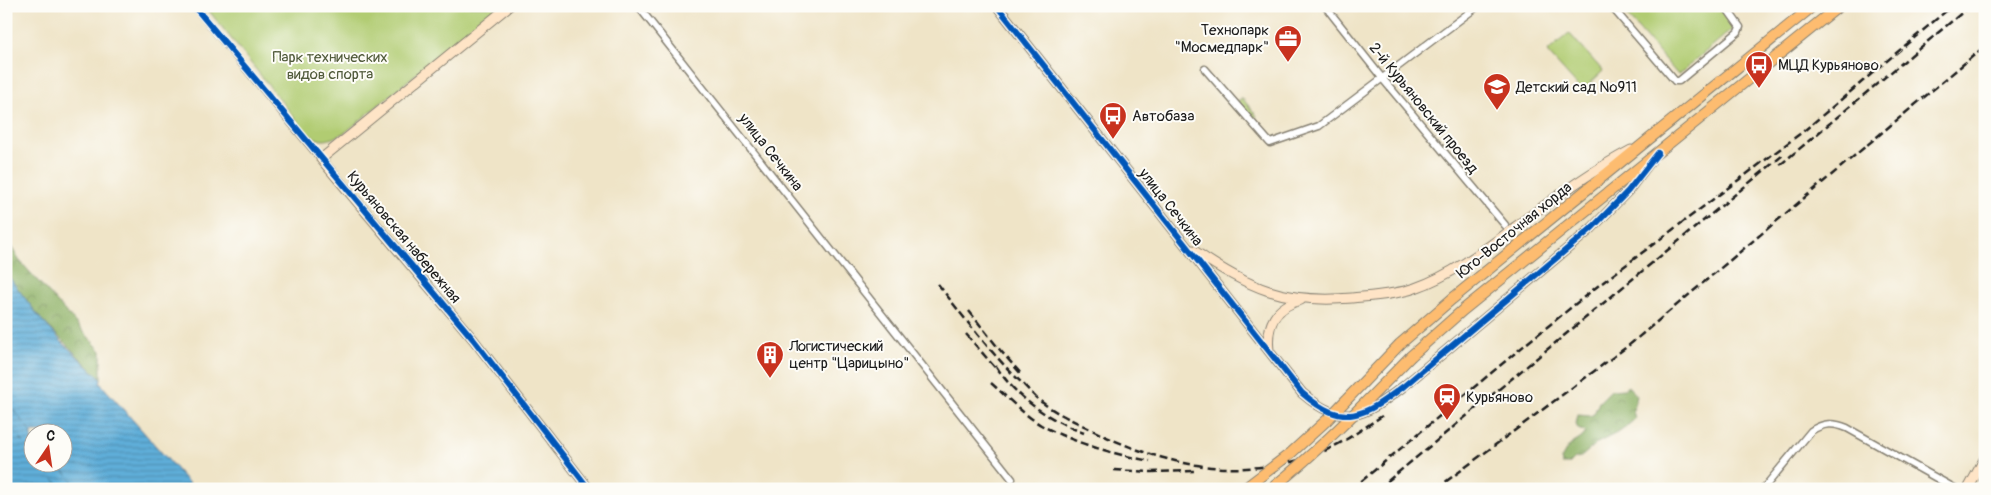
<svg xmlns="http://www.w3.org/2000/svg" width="1991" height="495" viewBox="0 0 1991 495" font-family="Pangolin,sans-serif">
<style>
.green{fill:#b1cc72;stroke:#667447}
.forest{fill:url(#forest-crowns);stroke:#546640}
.water{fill:url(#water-rules);stroke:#3e657a;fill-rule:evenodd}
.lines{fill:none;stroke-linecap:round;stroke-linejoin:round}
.ferry{stroke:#3a5e71;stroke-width:1;stroke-dasharray:6 5;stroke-linecap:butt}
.street-casing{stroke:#868072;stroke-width:9}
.secondary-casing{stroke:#868072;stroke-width:11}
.primary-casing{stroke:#868072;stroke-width:12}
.street{stroke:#fff;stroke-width:6}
.secondary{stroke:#fee4c6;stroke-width:9}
.primary{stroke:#fdbc70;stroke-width:10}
.rail{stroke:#1c1c1c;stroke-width:2.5;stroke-dasharray:8 4;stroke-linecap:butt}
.primary-bridge-casing{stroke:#868072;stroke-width:12;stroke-linecap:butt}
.primary-bridge{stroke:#fdbc70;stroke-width:10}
.cycleway-casing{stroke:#fdfcf7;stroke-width:9}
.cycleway{stroke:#0057b8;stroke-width:6}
.labels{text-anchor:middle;stroke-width:4;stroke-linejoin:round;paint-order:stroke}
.poi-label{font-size:15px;fill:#1c1c1c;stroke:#fdfcf7;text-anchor:start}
.park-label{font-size:15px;fill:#505a3a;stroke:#fdfcf7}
.street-label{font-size:15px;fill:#1c1c1c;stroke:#fdfcf7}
</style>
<defs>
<pattern id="forest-crowns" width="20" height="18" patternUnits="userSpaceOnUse" patternTransform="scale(1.25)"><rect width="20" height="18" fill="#8cb064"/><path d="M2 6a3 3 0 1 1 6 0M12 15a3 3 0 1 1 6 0" fill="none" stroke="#728e52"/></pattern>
<pattern id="water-rules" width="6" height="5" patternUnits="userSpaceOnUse" patternTransform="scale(1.25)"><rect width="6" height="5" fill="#5faed9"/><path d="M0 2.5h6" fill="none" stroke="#4e8daf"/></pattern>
</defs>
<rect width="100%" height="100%" fill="#fdfcf7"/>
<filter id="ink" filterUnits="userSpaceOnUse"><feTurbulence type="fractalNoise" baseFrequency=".02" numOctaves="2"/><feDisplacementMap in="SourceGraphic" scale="10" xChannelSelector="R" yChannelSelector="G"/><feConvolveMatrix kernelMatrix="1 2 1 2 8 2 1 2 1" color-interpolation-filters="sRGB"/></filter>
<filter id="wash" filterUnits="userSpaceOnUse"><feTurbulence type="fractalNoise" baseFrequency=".0096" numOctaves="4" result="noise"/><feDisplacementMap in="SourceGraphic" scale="20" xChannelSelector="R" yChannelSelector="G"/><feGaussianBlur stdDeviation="1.12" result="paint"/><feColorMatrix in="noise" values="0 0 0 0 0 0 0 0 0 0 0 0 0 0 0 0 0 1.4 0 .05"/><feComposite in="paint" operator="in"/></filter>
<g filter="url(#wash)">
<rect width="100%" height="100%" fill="#efe4c7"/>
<path class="green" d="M 205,6 L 498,6 L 346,132 C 328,140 323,145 306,132 Z
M 1626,6 L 1722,6 L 1737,25 L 1678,75 L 1622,10 Z
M 1569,33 L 1603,71 L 1582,91 L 1547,52 Z
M 1242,98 L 1257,116 L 1253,120 L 1237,102 Z"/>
<path class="forest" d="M 6,238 L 19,260 L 101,351 L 101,379 L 40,318 L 6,273 Z
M 1628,386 L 1637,396 L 1633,411 L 1635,419 L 1621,431 L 1597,443 L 1581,457 L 1575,458 L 1569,464 L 1562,464 L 1561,459 C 1564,454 1567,447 1572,444 C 1578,440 1582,439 1586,432 L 1578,429 L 1576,424 L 1578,415 L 1590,416 L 1594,414 L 1599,402 L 1611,390 L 1624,389 Z"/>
<path class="water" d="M 6,273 L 40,318 L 63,343 L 101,379 L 100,383 L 194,489 L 9,489 L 6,485 ZM 32,432 L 62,432 L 62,462 L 32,462 Z"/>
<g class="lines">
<path class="ferry" d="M 6,401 L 32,433
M 6,421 L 32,453
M 40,462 L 62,489
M 57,462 L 78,489"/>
</g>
</g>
<g filter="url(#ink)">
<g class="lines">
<defs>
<path id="street" d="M 194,6 L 321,159
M 638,6 L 1012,479
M 1325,6 L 1382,78 L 1505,225
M 1611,6 L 1675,81 L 1679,81 L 1738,32 L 1740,27 L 1725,6
M 1205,69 L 1270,143 L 1319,126 L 1478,6
M 1763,489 L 1811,431 C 1823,423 1833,422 1847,428 L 1956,489"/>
<path id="secondary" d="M 509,6 L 321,159 L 473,339 L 589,489
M 997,6 L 1302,393 C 1344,429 1363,417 1404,386 L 1592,228 L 1628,191 L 1651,161
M 1193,250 C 1248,288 1284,304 1352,298 C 1372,296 1395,295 1415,288 C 1452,275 1483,251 1515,227 C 1552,200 1589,172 1631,150
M 1269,350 C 1266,325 1276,306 1301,300
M 1968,489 L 1985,458"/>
<path id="primary" d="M 1400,344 L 1452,299 L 1813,6
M 1411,356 L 1463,310 L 1839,6"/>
</defs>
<use href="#street" class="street-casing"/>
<use href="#secondary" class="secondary-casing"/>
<use href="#primary" class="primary-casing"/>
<use href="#street" class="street"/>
<use href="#secondary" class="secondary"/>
<use href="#primary" class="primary"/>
<path class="rail" d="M 1780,165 L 1970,6
M 938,284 C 965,319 992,355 1024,385 C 1030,391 1036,399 1043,403 C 1056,413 1072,420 1086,427 C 1156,463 1229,481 1306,458 C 1333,450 1358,432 1382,416
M 969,311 L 1000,350 L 1022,375
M 966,334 L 998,371
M 996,366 C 1017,399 1048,419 1084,433
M 991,383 C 1007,397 1023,414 1041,425 C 1074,443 1113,454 1150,461
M 1114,470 L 1152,472 L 1197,471
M 1352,489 L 1526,344 L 1594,289 L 1805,130 L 1952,6
M 1378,489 L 1783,155
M 1436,489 L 1628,346 L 1985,46"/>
<defs>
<path id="primary-bridge" d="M 1244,489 L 1291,453 L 1327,420 L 1400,344
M 1271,489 C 1322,448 1366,402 1411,356"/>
</defs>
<use href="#primary-bridge" class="primary-bridge-casing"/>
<use href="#primary-bridge" class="primary-bridge"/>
<defs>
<path id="cycleway" d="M 194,6 L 473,339 L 589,489
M 997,6 L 1302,393 C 1344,429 1363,417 1404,386 L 1592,228 L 1628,191 L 1658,153"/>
</defs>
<use href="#cycleway" class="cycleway-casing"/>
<use href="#cycleway" class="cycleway"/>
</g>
</g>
<defs>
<symbol id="office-pin" viewBox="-11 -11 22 30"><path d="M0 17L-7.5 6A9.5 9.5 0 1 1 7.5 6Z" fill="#c8321e" stroke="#fdfcf7"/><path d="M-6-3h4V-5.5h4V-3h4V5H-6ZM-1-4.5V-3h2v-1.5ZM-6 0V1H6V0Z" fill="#fff"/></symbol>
<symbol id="bus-pin" viewBox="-11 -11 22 30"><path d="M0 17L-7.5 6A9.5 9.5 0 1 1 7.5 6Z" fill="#c8321e" stroke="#fdfcf7"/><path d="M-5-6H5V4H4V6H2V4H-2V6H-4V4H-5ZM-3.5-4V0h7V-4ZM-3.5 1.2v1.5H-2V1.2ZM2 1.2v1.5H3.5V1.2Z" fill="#fff"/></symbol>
<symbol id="school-pin" viewBox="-11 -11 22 30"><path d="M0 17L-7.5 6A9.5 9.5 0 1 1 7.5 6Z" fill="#c8321e" stroke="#fdfcf7"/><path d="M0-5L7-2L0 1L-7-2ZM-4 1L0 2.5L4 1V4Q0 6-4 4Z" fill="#fff"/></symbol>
<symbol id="building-pin" viewBox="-11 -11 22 30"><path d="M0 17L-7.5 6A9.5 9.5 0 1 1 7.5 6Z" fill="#c8321e" stroke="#fdfcf7"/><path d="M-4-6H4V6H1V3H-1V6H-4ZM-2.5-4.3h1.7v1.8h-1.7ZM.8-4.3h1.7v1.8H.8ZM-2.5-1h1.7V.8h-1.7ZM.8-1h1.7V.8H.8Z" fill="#fff"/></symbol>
<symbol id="station-pin" viewBox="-11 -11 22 30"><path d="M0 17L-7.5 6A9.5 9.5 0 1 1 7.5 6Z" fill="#c8321e" stroke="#fdfcf7"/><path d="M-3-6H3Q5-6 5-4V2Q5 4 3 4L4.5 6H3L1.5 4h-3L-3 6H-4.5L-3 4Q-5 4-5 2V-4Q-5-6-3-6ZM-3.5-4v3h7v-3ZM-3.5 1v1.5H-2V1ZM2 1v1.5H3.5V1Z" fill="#fff"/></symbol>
</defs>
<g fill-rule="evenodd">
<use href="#office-pin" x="1272" y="23" width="32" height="43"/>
<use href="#bus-pin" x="1743" y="49" width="32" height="43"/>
<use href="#school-pin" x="1481" y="71" width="32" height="43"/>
<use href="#bus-pin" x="1097" y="100" width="32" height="43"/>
<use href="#building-pin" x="754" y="339" width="32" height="43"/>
<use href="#station-pin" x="1431" y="381" width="32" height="43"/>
</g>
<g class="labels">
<g class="poi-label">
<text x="1269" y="35" text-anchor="end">Технопарк<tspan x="1269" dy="17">"Мосмедпарк"</tspan></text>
<text x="1778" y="70">МЦД Курьяново</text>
<text x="1516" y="92">Детский сад №911</text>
<text x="1132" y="121">Автобаза</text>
<text x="789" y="351">Логистический<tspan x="789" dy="17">центр "Царицыно"</tspan></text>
<text x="1466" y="402">Курьяново</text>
</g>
<g class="park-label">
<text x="330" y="62">Парк технических<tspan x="330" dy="17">видов спорта</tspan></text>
</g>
<g class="street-label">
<text transform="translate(1424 108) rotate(51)" y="5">2-й Курьяновский проезд</text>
<text transform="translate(771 152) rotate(52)" y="5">улица Сечкина</text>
<text transform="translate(1171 207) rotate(52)" y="5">улица Сечкина</text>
<text transform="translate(1514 230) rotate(-39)" y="5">Юго-Восточная хорда</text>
<text transform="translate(404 237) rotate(50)" y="5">Курьяновская набережная</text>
</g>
</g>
<rect width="1991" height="495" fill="none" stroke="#fdfcf7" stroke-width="25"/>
<g transform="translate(48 448) rotate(13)"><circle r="24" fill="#fdfcf7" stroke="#a3a29f"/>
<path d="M0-4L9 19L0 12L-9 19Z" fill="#c8321e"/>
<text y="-8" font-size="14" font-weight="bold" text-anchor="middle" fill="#1c1c1c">С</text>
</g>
</svg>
